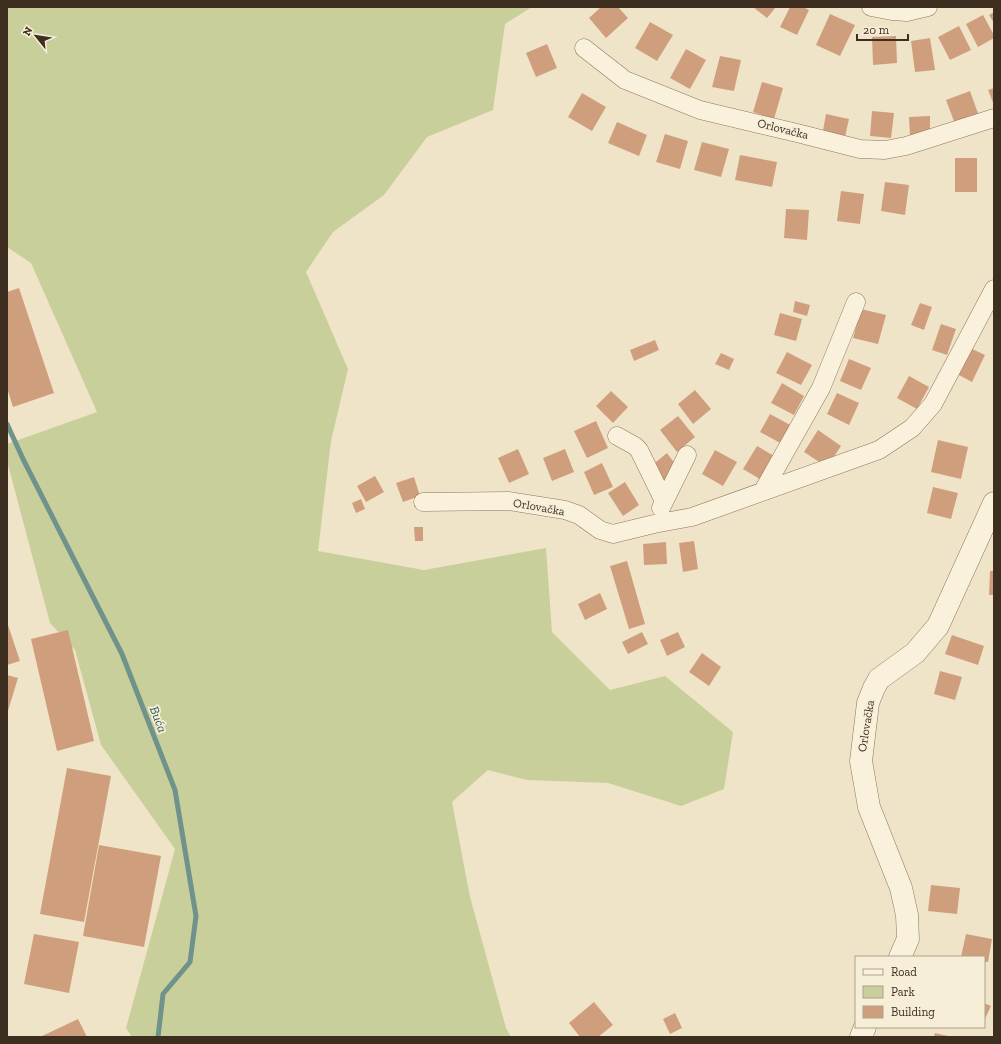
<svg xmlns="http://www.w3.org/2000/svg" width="1001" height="1044" viewBox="0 0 1001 1044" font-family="'Zilla Slab',serif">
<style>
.green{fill:#c9cf9b}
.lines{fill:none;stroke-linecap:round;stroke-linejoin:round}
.stream{stroke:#6f938a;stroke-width:5}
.building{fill:#cf9f7d}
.minor-casing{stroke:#8d765c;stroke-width:19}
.tertiary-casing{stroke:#8d765c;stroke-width:23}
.minor{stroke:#faf1dc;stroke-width:18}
.tertiary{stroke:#faf1dc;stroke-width:22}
.labels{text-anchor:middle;stroke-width:3.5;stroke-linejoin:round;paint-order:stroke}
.street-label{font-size:12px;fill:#3d2e20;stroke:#f7eed8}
.water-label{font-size:13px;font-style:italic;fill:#2f5d5a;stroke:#f7eed8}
</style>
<rect width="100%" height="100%" fill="#f0e4c8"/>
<path class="green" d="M 7,7 L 532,7 L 505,24 L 493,110 L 427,137 L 384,195 L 333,232 L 306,272 L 348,369 L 331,441 L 318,551 L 424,570 L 546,548 L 552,632 L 610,690 L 665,676 L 733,732 L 724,789 L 681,806 L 608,783 L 527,780 L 488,770 L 452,802 L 470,897 L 506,1028 L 511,1037 L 132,1037 L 126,1028 L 175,849 L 101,745 L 75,650 L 50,623 L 7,461 L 7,444 L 97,412 L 31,263 L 7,247 Z"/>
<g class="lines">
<path class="stream" d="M 7,424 L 23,459 L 122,654 L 175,790 L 196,916 L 190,962 L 163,994 L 158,1037"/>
</g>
<path class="building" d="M 601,7 L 618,7 L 628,18 L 606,38 L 589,18 Z
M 753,7 L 776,7 L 767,18 Z
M 790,7 L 803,7 L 809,10 L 797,35 L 780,27 Z
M 994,12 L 994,23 L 989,15 Z
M 830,14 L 855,25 L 840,56 L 816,45 Z
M 983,15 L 994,35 L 994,38 L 978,47 L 966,24 Z
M 650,22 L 673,35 L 657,61 L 635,48 Z
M 959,26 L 971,50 L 950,60 L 938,37 Z
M 896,36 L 897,63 L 873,65 L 872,37 Z
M 930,38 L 935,70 L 915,72 L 911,41 Z
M 547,44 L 557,68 L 536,77 L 526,53 Z
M 686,49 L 706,60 L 690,89 L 670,78 Z
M 720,56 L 741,60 L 734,91 L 712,87 Z
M 762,82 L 783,88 L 774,119 L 753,112 Z
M 994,88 L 994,105 L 988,90 Z
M 970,91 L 979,116 L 955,124 L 946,100 Z
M 582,93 L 606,107 L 592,131 L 568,117 Z
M 872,111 L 894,113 L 891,138 L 870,136 Z
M 826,114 L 849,119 L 844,141 L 822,136 Z
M 930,116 L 930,137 L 910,138 L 909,117 Z
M 617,122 L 647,135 L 639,156 L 608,143 Z
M 665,134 L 688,141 L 680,169 L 656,162 Z
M 702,142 L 729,149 L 721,177 L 694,170 Z
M 740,155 L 777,162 L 772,187 L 735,180 Z
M 955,158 L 977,158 L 977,192 L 955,192 Z
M 885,182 L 909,185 L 905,215 L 881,211 Z
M 841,191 L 864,194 L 860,224 L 837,221 Z
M 786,209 L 809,210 L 807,240 L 784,238 Z
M 19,288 L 54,393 L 13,407 L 7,388 L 7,292 Z
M 795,301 L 810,305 L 807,316 L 793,312 Z
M 920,303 L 932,307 L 924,330 L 911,325 Z
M 861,309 L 886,315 L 878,344 L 853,338 Z
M 780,313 L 802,319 L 796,341 L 774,335 Z
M 941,324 L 956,329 L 947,355 L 932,350 Z
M 655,340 L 659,350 L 634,361 L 630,350 Z
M 968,347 L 985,355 L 972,382 L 955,373 Z
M 787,352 L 812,365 L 801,385 L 776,373 Z
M 721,353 L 734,359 L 729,370 L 715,364 Z
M 849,359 L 871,368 L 861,390 L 840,381 Z
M 909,376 L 929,387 L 917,409 L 897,398 Z
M 782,383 L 804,396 L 794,415 L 771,403 Z
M 695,390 L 711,409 L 693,424 L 678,404 Z
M 611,391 L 628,407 L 613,423 L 596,406 Z
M 837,393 L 859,403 L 849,425 L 827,414 Z
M 770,414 L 792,426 L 782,444 L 760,432 Z
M 678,416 L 695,437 L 677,452 L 660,430 Z
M 596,421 L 608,448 L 587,458 L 574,431 Z
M 818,430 L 841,446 L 827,467 L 804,452 Z
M 938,440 L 968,447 L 961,479 L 931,472 Z
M 757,446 L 776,457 L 763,481 L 743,469 Z
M 518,449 L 529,474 L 509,483 L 498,458 Z
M 565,449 L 574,472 L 552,481 L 543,458 Z
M 715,450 L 737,462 L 723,486 L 702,474 Z
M 667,453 L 678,468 L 662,482 L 651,466 Z
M 602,463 L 613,487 L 594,495 L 584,472 Z
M 375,476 L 384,492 L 366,502 L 357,486 Z
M 414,477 L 420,496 L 403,502 L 396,483 Z
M 625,482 L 639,505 L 623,516 L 608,493 Z
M 933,487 L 958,493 L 951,519 L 927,513 Z
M 361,499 L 365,509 L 356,513 L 352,503 Z
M 414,527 L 423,527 L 423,541 L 415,541 Z
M 694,541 L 698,569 L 683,572 L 679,543 Z
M 666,542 L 667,564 L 644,565 L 643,544 Z
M 627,561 L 645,624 L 629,629 L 610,566 Z
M 990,571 L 994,571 L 994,595 L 989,595 Z
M 600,593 L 607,609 L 585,620 L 578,604 Z
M 7,622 L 20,661 L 7,665 Z
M 68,630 L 94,741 L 57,751 L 31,639 Z
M 642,632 L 648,644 L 628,654 L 622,642 Z
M 678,632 L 685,647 L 667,656 L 660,640 Z
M 952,635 L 984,646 L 978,665 L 945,654 Z
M 702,653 L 721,667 L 709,686 L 689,672 Z
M 940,671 L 962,677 L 955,700 L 934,694 Z
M 7,675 L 18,678 L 7,714 Z
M 67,768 L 111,776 L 84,922 L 40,914 Z
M 99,845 L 161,856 L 144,947 L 83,936 Z
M 931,885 L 960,888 L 957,914 L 928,911 Z
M 34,934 L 79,942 L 69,993 L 24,984 Z
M 966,934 L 992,939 L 988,962 L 984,962 L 984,957 L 961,957 Z
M 594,1002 L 613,1025 L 598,1037 L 580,1037 L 569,1023 Z
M 984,1003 L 991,1006 L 984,1021 Z
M 675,1013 L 682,1028 L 670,1034 L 663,1019 Z
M 78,1019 L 87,1037 L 40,1037 Z
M 935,1033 L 948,1036 L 948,1037 L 934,1037 Z"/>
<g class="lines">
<defs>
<path id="minor" d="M 871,7 L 892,11 L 907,12 L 928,7
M 584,48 L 625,80 L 700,110 L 797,133 L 860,149 L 885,150 L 906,146 L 994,118
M 617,436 L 635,446 L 639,450 L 664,501
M 763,491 L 821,388 L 856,302
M 423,502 L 508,501 L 565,510 L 579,515 L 600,530 L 613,534 L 654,524 L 692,517 L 879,450 L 912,428 L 933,404 L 994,289
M 661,508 L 687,455"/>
<path id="tertiary" d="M 900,957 L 908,939 L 907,915 L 901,888 L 869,807 L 861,761 L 868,703 L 874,688 L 879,679 L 915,653 L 938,626 L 994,503
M 861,1037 L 865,1027"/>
</defs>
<use href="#minor" class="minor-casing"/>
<use href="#tertiary" class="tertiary-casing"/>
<use href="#minor" class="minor"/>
<use href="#tertiary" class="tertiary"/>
</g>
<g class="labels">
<g class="street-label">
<text transform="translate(783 129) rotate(14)" y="4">Orlovačka</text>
<text transform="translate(539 507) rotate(10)" y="4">Orlovačka</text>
<text transform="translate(866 726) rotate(-81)" y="4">Orlovačka</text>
</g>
<g class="water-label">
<text transform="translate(159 719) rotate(69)" y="5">Buća</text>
</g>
</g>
<rect width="1001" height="1044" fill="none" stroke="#3d2e20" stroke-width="16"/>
<rect x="855" y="956" width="130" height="72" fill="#f7eed8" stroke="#ada18e"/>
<rect x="863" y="969" width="20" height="6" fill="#faf1dc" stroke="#ada18e"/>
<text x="891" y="976" font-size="12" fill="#3d2e20">Road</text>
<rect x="863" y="986" width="20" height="12" fill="#c9cf9b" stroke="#ada18e"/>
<text x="891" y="996" font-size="12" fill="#3d2e20">Park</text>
<rect x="863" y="1006" width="20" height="12" fill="#cf9f7d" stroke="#ada18e"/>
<text x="891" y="1016" font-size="12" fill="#3d2e20">Building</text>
<g transform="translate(36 36) rotate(300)" stroke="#f7eed8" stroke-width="3" paint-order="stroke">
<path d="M0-3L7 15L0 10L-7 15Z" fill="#3d2e20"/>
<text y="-6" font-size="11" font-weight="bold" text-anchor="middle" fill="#3d2e20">N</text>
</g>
<path d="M857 34v6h51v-6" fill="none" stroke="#3d2e20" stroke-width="2"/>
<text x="863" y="34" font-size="12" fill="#3d2e20" stroke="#f7eed8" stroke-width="3" paint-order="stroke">20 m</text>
</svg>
